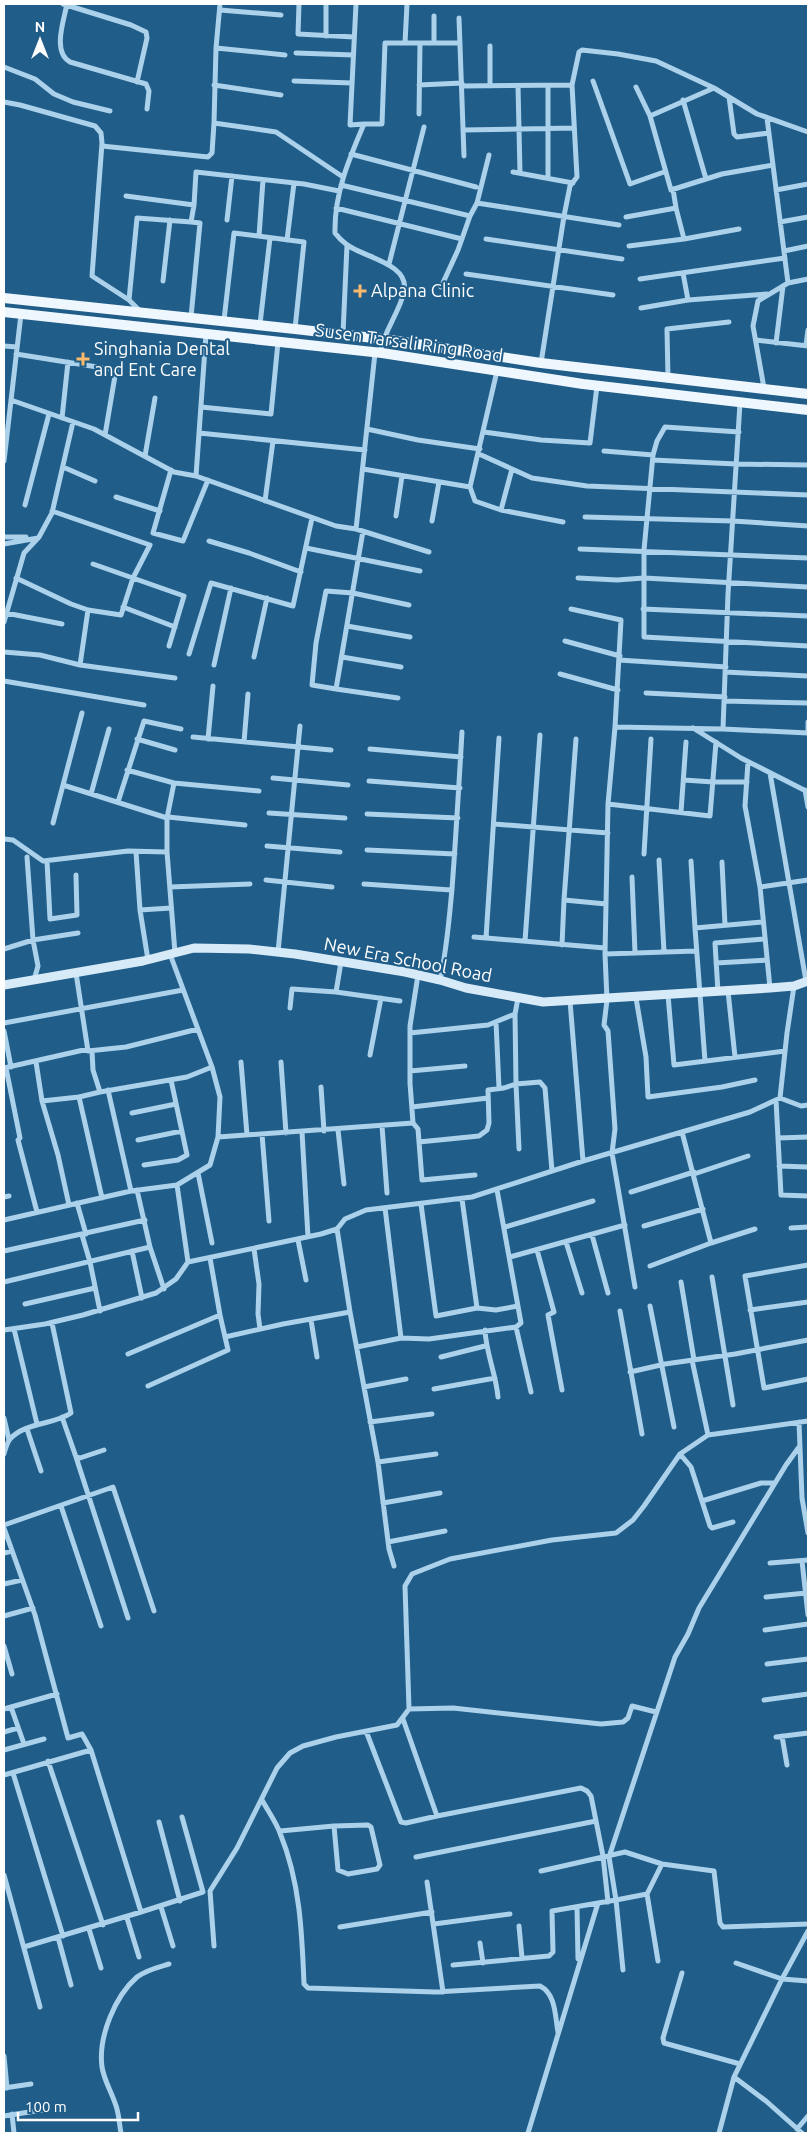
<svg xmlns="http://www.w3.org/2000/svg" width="812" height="2137" viewBox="0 0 812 2137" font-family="Ubuntu,sans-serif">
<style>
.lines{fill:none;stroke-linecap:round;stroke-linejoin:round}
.street{stroke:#abd1eb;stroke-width:5}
.secondary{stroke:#d6eaf8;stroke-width:9}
.primary{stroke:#eff7fe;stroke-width:10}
.poi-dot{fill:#f9bb6b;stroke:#205d89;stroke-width:2}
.labels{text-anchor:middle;stroke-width:4;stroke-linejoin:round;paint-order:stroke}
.poi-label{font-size:18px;fill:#fff;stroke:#205d89;text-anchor:start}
.street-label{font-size:18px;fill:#fff;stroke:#205d89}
</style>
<rect width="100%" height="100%" fill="#205d89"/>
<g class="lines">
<path class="street" d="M 63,4 L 131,25 L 146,32 L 147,38 L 137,82
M 67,4 C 64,20 52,52 70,62 L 146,84 L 149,91 L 147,109
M 220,4 L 216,48 L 285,55
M 299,4 L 298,34 L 354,37
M 326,4 L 326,36
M 356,4 L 350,125 L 364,124
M 220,10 L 281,15
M 434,16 L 434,43
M 459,18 L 464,156
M 405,43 L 407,4
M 216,48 L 214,123 L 276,132 L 343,177
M 296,53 L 353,55
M 4,67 L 35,79 L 54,94 L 73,102 L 110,111
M 294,81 L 352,83
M 593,81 L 630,184 L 664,172
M 214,85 L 281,95
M 419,85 L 462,83
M 572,85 L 579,52 L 582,50 L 618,54 L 656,61 L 714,88 L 757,114 L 808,132
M 462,86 L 572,85 L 577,177 L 570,186 L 564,216 L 541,363
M 490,86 L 490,46
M 518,86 L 520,173
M 548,86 L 548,178
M 636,87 L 650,116
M 714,88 L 650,116 L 671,190 L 722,174 L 773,165
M 729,97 L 734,134 L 737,137 L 769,133
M 683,100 L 706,179
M 4,102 L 20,105 L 95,126 L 101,133 L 102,143 L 92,276 L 129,300 L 140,311
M 419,114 L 420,43
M 767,118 L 788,283
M 463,130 L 574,128
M 102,146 L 208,157 L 212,153 L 214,123
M 351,154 L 476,187
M 489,155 L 477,203 L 619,225
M 513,172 L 573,183
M 341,185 L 470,216
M 776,190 L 808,184
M 126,196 L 194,205 L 196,172 L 304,184 L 339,191
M 336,208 L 462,239
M 676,208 L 684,239 L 739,229
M 626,217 L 676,208 L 673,189
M 227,220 L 232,176
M 780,222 L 808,217
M 259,236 L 263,180
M 486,239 L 622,259
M 287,240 L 294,183
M 629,246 L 684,239
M 784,251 L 808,246
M 389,264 L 424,127
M 683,273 L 688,300 L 767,294
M 466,274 L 613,295
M 640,279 L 785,258
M 163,281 L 170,220
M 441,287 L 458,250 L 470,216 L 477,203
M 129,300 L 137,218 L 191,222
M 641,308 L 688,300
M 191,317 L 200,223 L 191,222 L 194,205
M 224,320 L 234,233 L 304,242 L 295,329
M 260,324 L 270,238
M 343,334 L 347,245
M 756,340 L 808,346
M 776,343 L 783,286
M 806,345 L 808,330
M 4,346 L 17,347
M 380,352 C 384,331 399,313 404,292 C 411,263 361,257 346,244 C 342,241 338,237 335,233 C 334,194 349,159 364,124 L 382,124 L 385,43 L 460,43
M 16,354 L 116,370 L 105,435
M 497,371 L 470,487 L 475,501 L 501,510 L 563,522
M 668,378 L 667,329 L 729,322
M 764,388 L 753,326 L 758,301 L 788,283 L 808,279
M 11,400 L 94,429 L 174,472 L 196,476 L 336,526 L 356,529 L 429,552
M 740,403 L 728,594 L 723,729 L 808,733
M 201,407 L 271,414 L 278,342
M 62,418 L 68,362
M 367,429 L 418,440 L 480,449
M 484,432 L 541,440 L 590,443 L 597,386
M 739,432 L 665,427 L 657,441 L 653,455 L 644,550 L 644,637 L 808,646
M 199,433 L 365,450
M 604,451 L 653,455
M 479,454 L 532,478 L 587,486 L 808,495
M 145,456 L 155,398
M 653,460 L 736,464 L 808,465
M 4,461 L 21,314
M 63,467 L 95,481
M 363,469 L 470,487
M 171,470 L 153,533 L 183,541 L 208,480
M 196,476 L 206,334
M 116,497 L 160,511
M 265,501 L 273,441
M 25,505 L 49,414
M 501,510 L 512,469
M 396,516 L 402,476
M 585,517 L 733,521 L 808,526
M 432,521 L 439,482
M 356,529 L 375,353
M 363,531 L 336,689 L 398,698
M 4,537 L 26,537
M 209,541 L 249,553 L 301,572
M 4,544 L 38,538
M 306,548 L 420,571
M 580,549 L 808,558
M 93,564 L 184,596 L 169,646
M 16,578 L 71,604 L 88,610 L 121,615 L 133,578 L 150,545 L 52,511
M 578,578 L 617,580 L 644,578 L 808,587
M 123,607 L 175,627
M 571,609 L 621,620 L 615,727 L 723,729
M 643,609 L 808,616
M 6,613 L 62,624
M 4,622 L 24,553 L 39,537 L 52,513 L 73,422
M 347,626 L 410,637
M 565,641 L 620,656
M 4,652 L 40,655 L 80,665 L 88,610
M 189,654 L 211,583 L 293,606 L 312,518
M 254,657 L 267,598
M 342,657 L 401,667
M 619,660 L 726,667
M 80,665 L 175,678
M 214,665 L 231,588
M 725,672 L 808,676
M 560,674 L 618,690
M 4,681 L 144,705
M 336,689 L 312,685 L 316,643 L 326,591 L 353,593 L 409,605
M 646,693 L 725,697
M 724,701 L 808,703
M 615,727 L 608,804 L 710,816 L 716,742
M 693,728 L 741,758 L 808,792
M 808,733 L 808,722
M 193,737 L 331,750
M 137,739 L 175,750
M 208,739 L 213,686
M 576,739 L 564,900 L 606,904
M 244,742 L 248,694
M 370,749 L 461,757
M 748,762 L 745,806 L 760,887
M 127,770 L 174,783 L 259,791
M 770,773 L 806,981
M 273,778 L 348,785
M 684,780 L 713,782 L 747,782
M 369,781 L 460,788
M 174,783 L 167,818 L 167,852 L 175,953
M 63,785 L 167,818
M 805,790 L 808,807
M 91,794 L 109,729
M 118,802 L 144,721 L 181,729
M 608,804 L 605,954 L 607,1000 L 604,1025 L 608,1031 L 615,1129 L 612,1153 L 635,1287
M 681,812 L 686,742
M 269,813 L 345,818
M 367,814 L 458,818
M 168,817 L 245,825
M 53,823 L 82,713
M 494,824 L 608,833
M 4,839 L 13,840 L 43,861 L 128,851 L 167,852
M 267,846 L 340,852
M 367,850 L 455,854
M 136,852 L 140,910 L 148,960
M 644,854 L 651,739
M 27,857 L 33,940 L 38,966 L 34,980
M 659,860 L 664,952
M 47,861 L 50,919 L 77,915 L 76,875
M 691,861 L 695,928
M 722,862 L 725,925
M 632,877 L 635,953
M 266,880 L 332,887
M 364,884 L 451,890
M 170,887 L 250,884
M 140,910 L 171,908
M 474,937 L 605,948
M 486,938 L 499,738
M 525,941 L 540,735
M 562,945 L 564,900
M 4,949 L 33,940 L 78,933
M 278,952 L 300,726
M 605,954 L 696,951
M 716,963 L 767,960
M 76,973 L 88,1051 L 126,1047 L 198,1029
M 440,980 C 447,949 449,920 452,889 C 456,836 459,784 462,732
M 770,988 L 760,887 L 808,880
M 728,991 L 735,1057
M 336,992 L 400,1001
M 718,992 L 715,943 L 764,939
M 668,995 L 674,1065 L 785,1051
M 636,998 L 646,1057 L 648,1097 L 722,1087 L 755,1080
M 570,1001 L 583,1161
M 290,1008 L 292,989 L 336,992 L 341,962
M 496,1022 L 499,1088
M 4,1023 L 183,990
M 4,1031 L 11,1067
M 410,1033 L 488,1025 L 515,1014 L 518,998
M 92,1051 L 93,1070 L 100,1092 L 187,1077 L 212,1067
M 370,1055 L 381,998
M 705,1061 L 695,928 L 762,922
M 36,1062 L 42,1101
M 241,1062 L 247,1135
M 281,1062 L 286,1133
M 4,1068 L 88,1049
M 6,1068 L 20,1138 L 18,1140 L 37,1212
M 410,1071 L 465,1066
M 321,1087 L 324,1131
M 108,1090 L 131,1191
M 100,1092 L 79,1097 L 102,1198
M 780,1098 L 801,1106 L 808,1105
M 776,1100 L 781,1195 L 808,1196
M 412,1107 L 488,1098
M 132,1113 L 176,1104
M 413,1123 L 418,1129 L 422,1180 L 475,1175
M 382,1126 L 387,1193
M 338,1130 L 344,1184
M 302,1132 L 308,1237
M 262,1134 L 269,1221
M 218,1137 L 413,1123 L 410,1083 L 410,1026 L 418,975
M 778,1138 L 808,1137
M 138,1140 L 182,1131
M 419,1142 L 479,1136 L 487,1130 L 489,1123 L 488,1090 L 504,1088 L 516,1084 L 515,1014
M 519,1149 L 516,1084 L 540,1082 L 545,1088 L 552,1171
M 144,1165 L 178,1160 L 187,1155 L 171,1080
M 779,1166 L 808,1167
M 198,1173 L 212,1243
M 694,1174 L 748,1156
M 137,1190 L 150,1247 L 164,1289
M 631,1192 L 694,1172
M 4,1197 L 9,1196
M 462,1199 L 477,1308
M 77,1203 L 86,1234
M 421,1204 L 436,1316 L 477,1308 L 496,1310 L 518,1306
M 69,1205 L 58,1155 L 42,1101 L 79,1097
M 4,1220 L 131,1191 L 177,1185
M 644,1226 L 703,1209
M 505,1227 L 593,1201
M 791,1228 L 808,1227
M 82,1235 L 90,1262 L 100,1311
M 592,1235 L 608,1293
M 298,1240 L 306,1280
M 566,1242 L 582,1293
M 711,1243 L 755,1229
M 254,1249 L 259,1284 L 258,1314 L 260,1329
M 537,1250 L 554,1312 L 548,1315 L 562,1390
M 4,1251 L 145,1220
M 132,1251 L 142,1298
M 510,1257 L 625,1225
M 188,1262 L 321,1234 L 337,1229 L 345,1219 L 366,1210 L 472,1197 L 583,1161 L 750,1112 L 780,1098 L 787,1033 L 794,986
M 808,1265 L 745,1276 L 764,1388 L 808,1379
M 650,1266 L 711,1243 L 682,1132
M 712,1277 L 733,1405
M 4,1282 L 150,1247
M 681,1282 L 694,1360
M 25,1304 L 95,1288
M 650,1306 L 674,1427
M 750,1310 L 808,1302
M 620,1311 L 642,1434
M 350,1312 L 378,1462 L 389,1549 L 394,1566
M 311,1320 L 317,1357
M 516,1327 L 531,1392
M 14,1329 L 37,1424
M 4,1330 L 45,1324 L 83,1315 L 156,1293 L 176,1279 L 188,1262 L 177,1185 L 210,1165 L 218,1137 L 220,1097 L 212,1067 L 170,954
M 485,1330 C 486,1353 496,1374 498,1397
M 225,1337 L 283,1324 L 350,1312 L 337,1229
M 401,1338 L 429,1339 L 516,1327 L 521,1323 L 497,1190
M 357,1347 L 401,1338 L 385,1208
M 128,1354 L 220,1315 L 210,1258
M 441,1357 L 485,1346
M 692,1360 L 708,1435
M 630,1372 L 665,1364 L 735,1354 L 808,1340
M 148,1386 L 228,1350 L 220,1315
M 364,1387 L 406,1379
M 434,1389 L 495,1378
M 62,1417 L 76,1457 L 80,1458 L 104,1450
M 4,1418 L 9,1440
M 370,1422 L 432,1414
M 799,1422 L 802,1498 L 808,1533
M 27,1429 L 41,1471
M 4,1454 C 5,1450 7,1443 10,1439 C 25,1422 54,1425 71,1413 L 52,1323
M 680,1454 L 691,1467 L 710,1526 L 712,1528 L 733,1522
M 76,1457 L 128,1618
M 378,1462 L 436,1454
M 702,1501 L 761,1483 L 774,1483
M 383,1503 L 440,1493
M 61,1506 L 101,1626
M 4,1525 L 113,1487 L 154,1611
M 4,1528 L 35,1615 L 68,1738 L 82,1734 L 91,1750 L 141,1912 L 203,1892 L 182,1817
M 388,1542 L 445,1531
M 4,1553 L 12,1551
M 802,1561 L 808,1615
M 770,1563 L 808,1560
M 4,1584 L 22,1580
M 766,1597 L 806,1593
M 4,1616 L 33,1608
M 765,1630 L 808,1624
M 4,1646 L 12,1674
M 767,1664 L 808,1659
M 764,1700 L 808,1694
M 11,1707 L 24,1744
M 4,1709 L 57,1694
M 409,1709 L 453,1708 L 601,1724 L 623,1722 L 628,1718 L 632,1706 L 656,1712
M 403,1719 L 437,1816 L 581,1788 L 587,1791 L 591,1796 L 603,1856 L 608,1902
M 366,1731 L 401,1822 L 406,1823 L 437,1816
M 4,1732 L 18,1728
M 782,1736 L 787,1765
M 776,1737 L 808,1733
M 4,1750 L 44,1739
M 48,1761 L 103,1925
M 13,1773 L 63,1936
M 4,1775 L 91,1750
M 262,1800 C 268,1811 276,1822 280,1833 C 300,1882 302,1932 304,1984 L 308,1988 L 435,1992 L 540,1986 C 556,1994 555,2016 558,2032
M 159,1822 L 180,1901
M 280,1831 L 334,1826 L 368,1825 L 371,1827 L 380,1865 L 377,1869 L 348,1874 L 338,1870 L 334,1826
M 416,1857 L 596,1821
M 541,1871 L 625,1852 L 662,1864 L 714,1871 L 720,1923 L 723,1927 L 808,1924
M 4,1875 L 40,2007
M 427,1882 L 443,1992
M 647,1894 L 658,1961
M 161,1907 L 173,1946
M 577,1907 L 578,1959
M 127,1918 L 139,1957
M 434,1924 L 510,1914
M 519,1926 L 522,1958
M 340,1927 L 432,1912
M 89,1929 L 101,1968
M 808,1931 L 782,1979 L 808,1981
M 58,1937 L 71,1985
M 480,1943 L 483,1963
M 214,1946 L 210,1891 L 237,1848 L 277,1768 L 290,1753 L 303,1746 L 336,1737 L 397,1725 L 409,1709 L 405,1586 L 412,1574 L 450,1559 L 552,1540 L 616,1533 L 633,1520 L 644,1506 L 680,1454 L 708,1435 L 808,1421
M 24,1947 L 141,1912
M 453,1965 L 549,1956 L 553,1952 L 552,1911 L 598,1903
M 623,1970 L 616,1900 L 647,1894 L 662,1864
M 682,1973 L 663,2038 L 664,2043 L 740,2064
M 4,2056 L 7,2088
M 734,2077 L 766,2101 L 802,2133
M 4,2088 L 31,2084
M 12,2114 L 14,2133
M 4,2116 L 42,2110
M 797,2129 L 808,2116
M 121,2133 C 119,2123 119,2112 115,2103 C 111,2091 104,2080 102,2067 C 98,2037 115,1996 137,1977 C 146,1970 159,1967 169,1964
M 528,2133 L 598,1903 L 616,1900 L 609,1857 L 675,1657 L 688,1634 L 699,1608 L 786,1465 L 799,1447
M 719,2133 L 734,2077 L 782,1979 L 736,1963"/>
<path class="secondary" d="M 4,985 L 143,961 L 194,948 L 249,949 L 295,954 L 405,972 L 440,980 L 466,988 L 543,1002 L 770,988 L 794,986 L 808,981"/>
<path class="primary" d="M 4,298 L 295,329 L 391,340 L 541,363 L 808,394
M 4,312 L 382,353 L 583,384 L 808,410"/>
</g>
<g class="poi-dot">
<path d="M357.5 283.5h5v5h5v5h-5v5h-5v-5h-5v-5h5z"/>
<path d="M80.5 351.5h5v5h5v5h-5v5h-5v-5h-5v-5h5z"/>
</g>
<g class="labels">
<g class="poi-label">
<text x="371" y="297">Alpana Clinic</text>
<text x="94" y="355">Singhania Dental<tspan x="94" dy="21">and Ent Care</tspan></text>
</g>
<g class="street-label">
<text transform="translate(409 343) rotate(8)" y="6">Susen Tarsali Ring Road</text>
<text transform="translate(408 960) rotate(11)" y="6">New Era School Road</text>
</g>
</g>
<rect width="812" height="2137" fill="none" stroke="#ffffff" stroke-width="10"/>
<g transform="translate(40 40)" stroke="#205d89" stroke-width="4" paint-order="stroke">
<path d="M0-4L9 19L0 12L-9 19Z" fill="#ffffff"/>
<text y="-8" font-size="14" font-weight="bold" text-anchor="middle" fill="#ffffff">N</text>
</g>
<path d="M18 2112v8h120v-8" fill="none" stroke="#ffffff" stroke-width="2.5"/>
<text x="25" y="2112" font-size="15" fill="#ffffff" stroke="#205d89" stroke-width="4" paint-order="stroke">100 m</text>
</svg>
